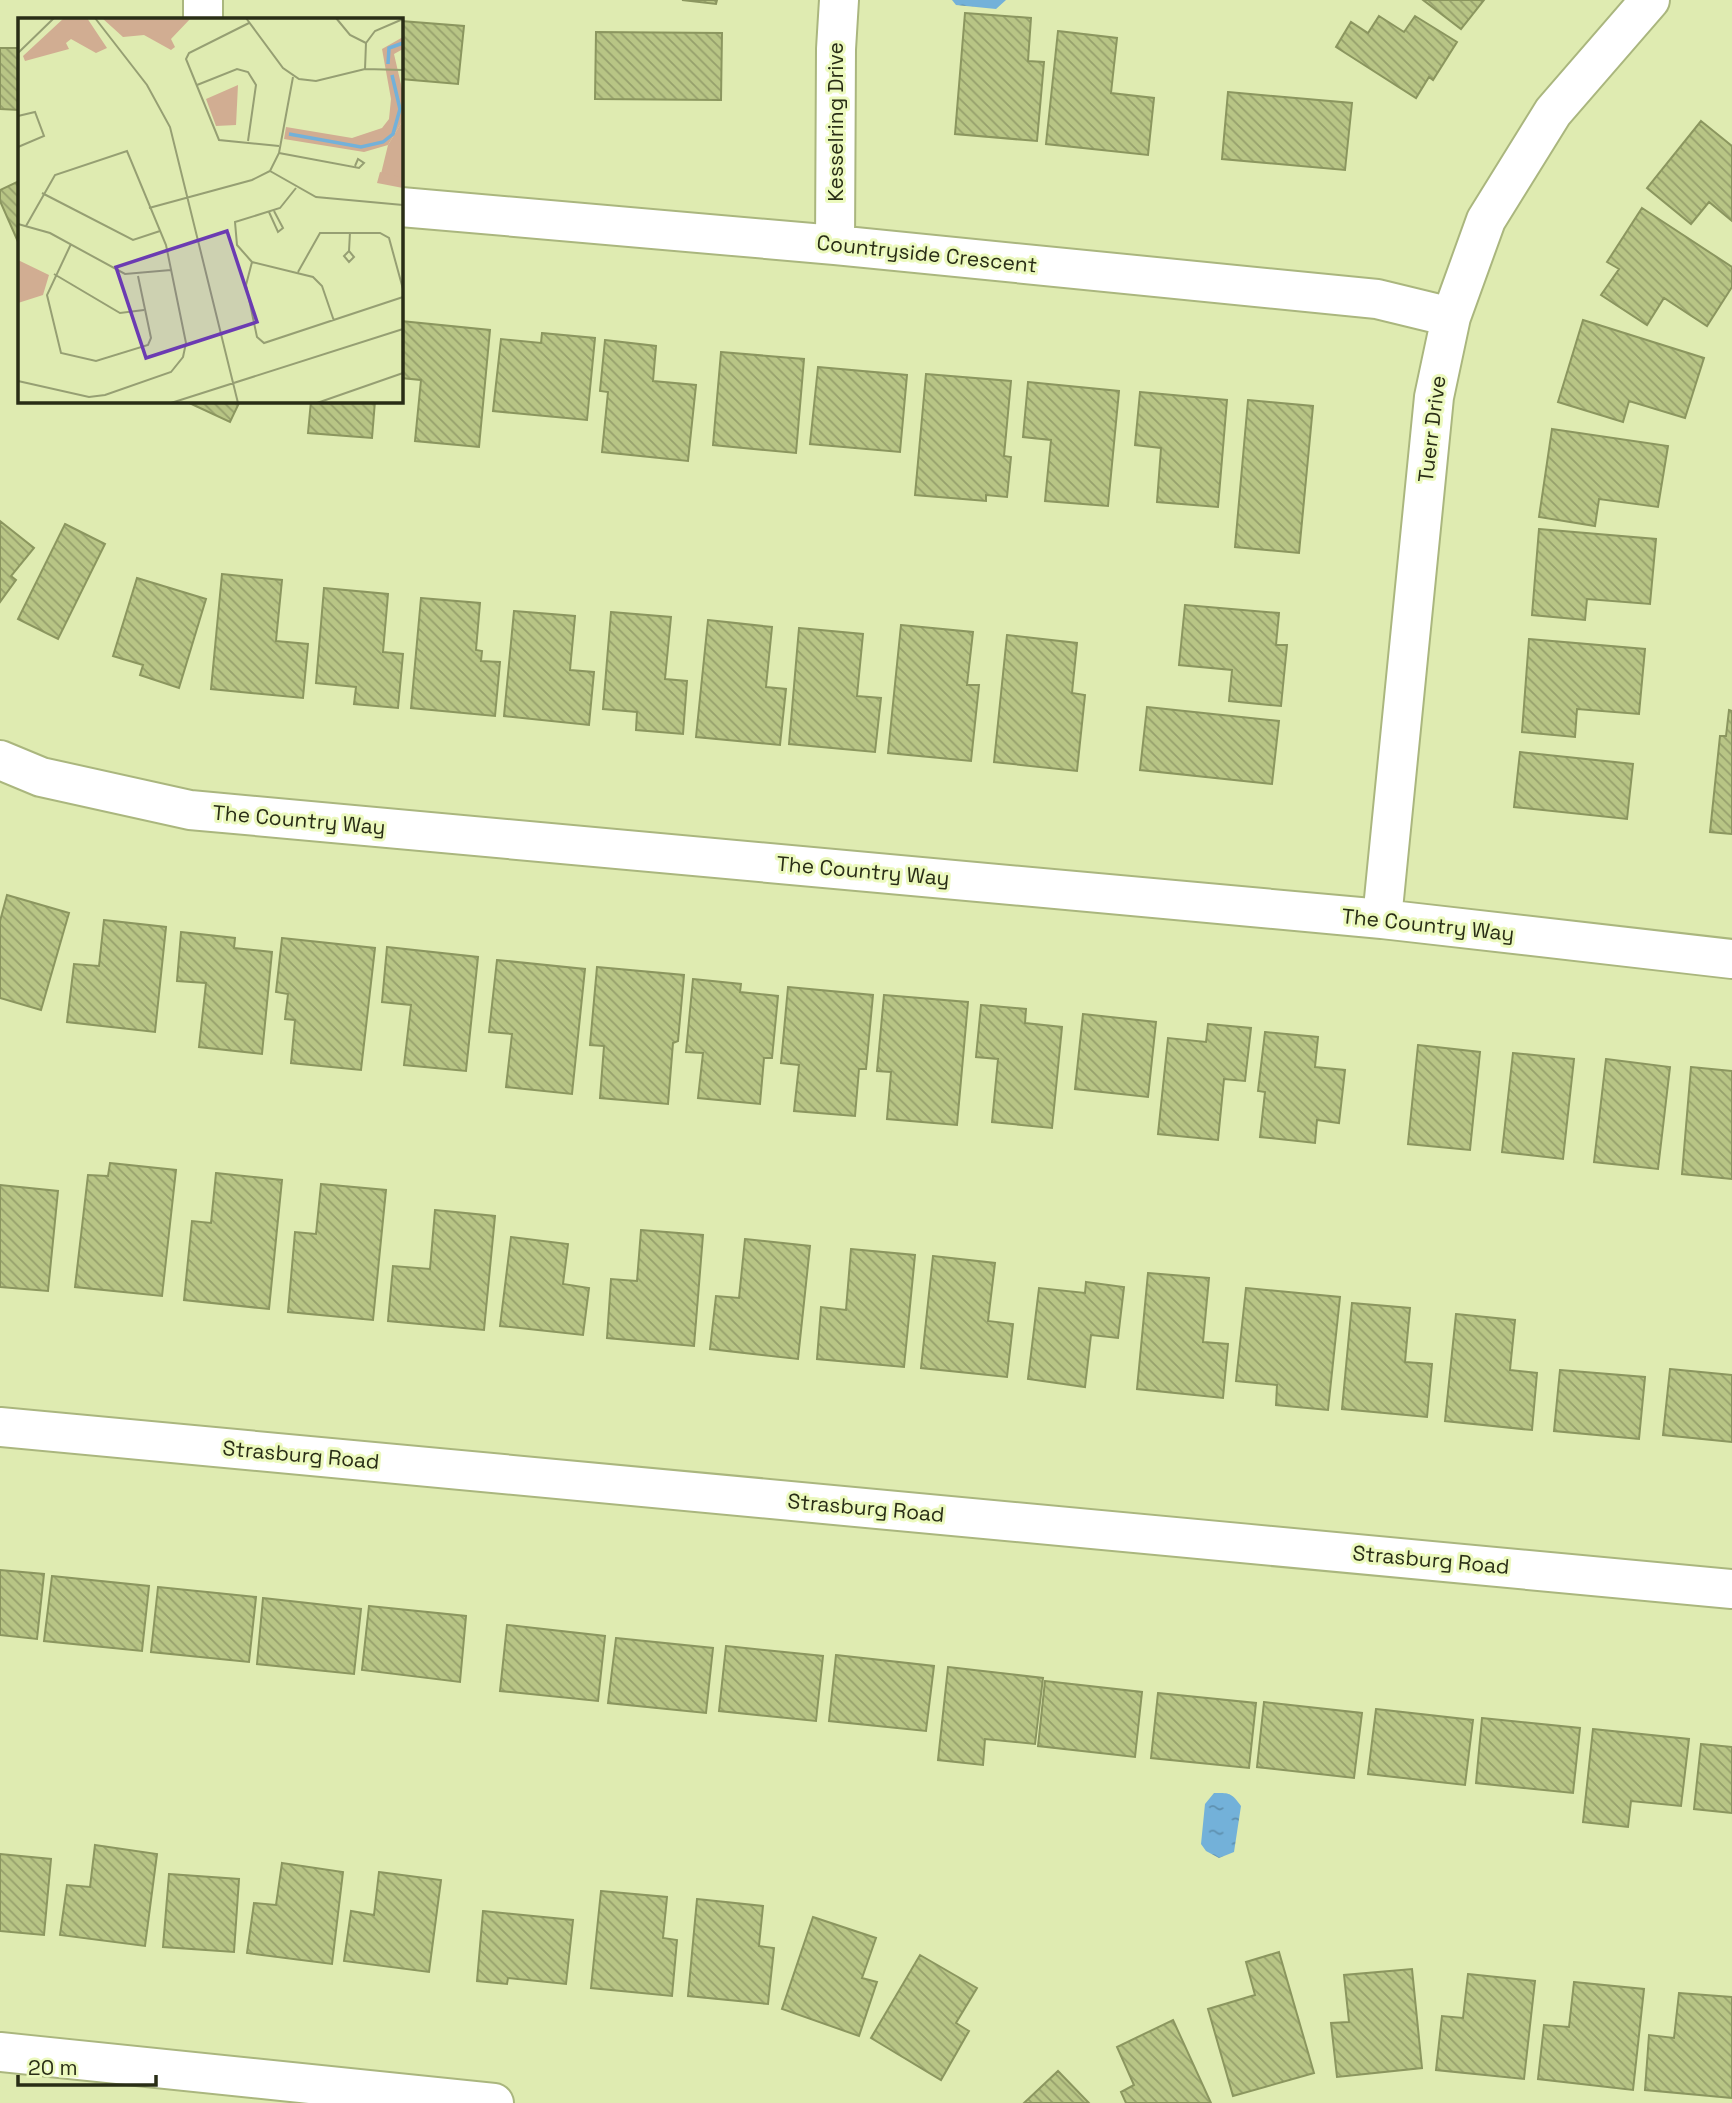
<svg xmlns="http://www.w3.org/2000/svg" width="1732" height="2103" viewBox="0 0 1732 2103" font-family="'Space Grotesk',sans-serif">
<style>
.water{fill:url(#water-ripples)}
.building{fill:url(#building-back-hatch);stroke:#8b965f;stroke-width:2}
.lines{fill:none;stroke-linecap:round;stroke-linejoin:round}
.minor-casing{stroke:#aab67e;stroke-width:42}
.tertiary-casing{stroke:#aab67e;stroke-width:42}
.minor{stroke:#fff;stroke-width:38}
.tertiary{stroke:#fff;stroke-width:38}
.labels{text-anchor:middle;stroke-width:6;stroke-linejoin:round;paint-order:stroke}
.street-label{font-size:21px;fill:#292d16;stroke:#ecf9be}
.inset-river{fill:none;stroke:#73b1d9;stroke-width:3.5}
.inset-road{fill:none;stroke:#969f73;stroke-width:2}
.view{fill:#6b3bb2;fill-opacity:0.15;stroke:#6b3bb2;stroke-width:3.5}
.inset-edge{fill:none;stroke:#292d16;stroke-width:3.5}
</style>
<defs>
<pattern id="water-ripples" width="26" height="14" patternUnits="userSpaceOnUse" patternTransform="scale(1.75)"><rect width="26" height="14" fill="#73b1d9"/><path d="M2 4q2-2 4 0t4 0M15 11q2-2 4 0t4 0" fill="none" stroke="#5e90af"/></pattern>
<pattern id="building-back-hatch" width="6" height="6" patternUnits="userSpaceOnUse" patternTransform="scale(1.75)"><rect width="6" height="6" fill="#b8c585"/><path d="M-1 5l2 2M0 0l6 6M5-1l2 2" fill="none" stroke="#96a06c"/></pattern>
</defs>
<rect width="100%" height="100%" fill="#dfebb1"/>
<path class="water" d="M 952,0 L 1006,0 L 996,9 L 956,5 Z
M 1214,1793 C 1229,1793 1231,1792 1241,1806 L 1234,1852 L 1219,1858 L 1206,1851 L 1201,1844 L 1205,1804 Z"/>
<path class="building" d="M 682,0 L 717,0 L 716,4 Z
M 1423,0 L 1484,0 L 1461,29 Z
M 965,13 L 1031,18 L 1028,61 L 1044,62 L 1037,141 L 955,134 Z
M 1379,16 L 1404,32 L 1415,16 L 1457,42 L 1433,80 L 1429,77 L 1416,98 L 1336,47 L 1351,22 L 1368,33 Z
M 401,21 L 464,26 L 458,84 L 401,79 Z
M 1058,31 L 1117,38 L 1111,93 L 1154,98 L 1148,155 L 1046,144 Z
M 596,32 L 722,33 L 721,100 L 595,99 Z
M 0,48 L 19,48 L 19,110 L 0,109 Z
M 1228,92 L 1352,103 L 1345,170 L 1222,159 Z
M 1701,121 L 1732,146 L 1732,221 L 1709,202 L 1691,224 L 1647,188 Z
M 19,181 L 19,244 L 0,201 L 0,190 Z
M 1642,208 L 1732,267 L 1732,287 L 1707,326 L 1664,298 L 1647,325 L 1601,295 L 1619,269 L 1607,262 Z
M 1583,320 L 1704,358 L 1685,418 L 1629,401 L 1623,422 L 1558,402 Z
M 401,321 L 490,330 L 479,447 L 415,441 L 421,380 L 401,378 Z
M 542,333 L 595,338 L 587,420 L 493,411 L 501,339 L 541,343 Z
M 605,340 L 656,346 L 653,381 L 696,385 L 688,461 L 602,452 L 608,392 L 600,391 Z
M 721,352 L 804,359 L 796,453 L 713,445 Z
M 818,367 L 907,375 L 900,452 L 810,444 Z
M 926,374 L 1011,381 L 1004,456 L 1011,457 L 1007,497 L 986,495 L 986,501 L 915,495 Z
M 1028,382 L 1119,391 L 1108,506 L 1045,501 L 1051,440 L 1023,437 Z
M 1140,392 L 1227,400 L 1218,507 L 1157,502 L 1161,448 L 1135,445 Z
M 1248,400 L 1313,406 L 1299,553 L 1235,547 Z
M 185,401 L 240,401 L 230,422 Z
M 311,401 L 375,401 L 372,438 L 308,433 Z
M 1552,429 L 1668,446 L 1658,507 L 1599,499 L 1595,526 L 1539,517 Z
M 0,521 L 34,548 L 11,576 L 16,580 L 0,602 Z
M 65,524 L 105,544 L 58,639 L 18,619 Z
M 1539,529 L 1656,539 L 1650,604 L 1587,599 L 1585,620 L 1532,615 Z
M 222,574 L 282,580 L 276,641 L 308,644 L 303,698 L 211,689 Z
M 137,578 L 206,599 L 179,688 L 140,675 L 143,665 L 113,656 Z
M 324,588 L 388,594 L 383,652 L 403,654 L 398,708 L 354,704 L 356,687 L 316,683 Z
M 421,598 L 480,603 L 476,650 L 482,651 L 481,661 L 500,662 L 495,716 L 411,708 Z
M 1185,605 L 1279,613 L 1276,645 L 1287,645 L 1281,706 L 1229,701 L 1232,670 L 1179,665 Z
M 514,611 L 575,616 L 570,670 L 594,672 L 589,725 L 504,716 Z
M 611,612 L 671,617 L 665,679 L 687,681 L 683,734 L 636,730 L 637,712 L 603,709 Z
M 708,620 L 772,627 L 766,687 L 786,689 L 780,745 L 696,737 Z
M 901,625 L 973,632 L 967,685 L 979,685 L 971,761 L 888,753 Z
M 799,628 L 863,634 L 857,696 L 881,698 L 875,752 L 789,744 Z
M 1007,635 L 1077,643 L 1072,693 L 1085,695 L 1077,771 L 994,762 Z
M 1529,639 L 1645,649 L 1639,714 L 1577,709 L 1575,737 L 1522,732 Z
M 1147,707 L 1279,721 L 1272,784 L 1140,770 Z
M 1729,710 L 1732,711 L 1732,834 L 1710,832 L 1720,736 L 1726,736 Z
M 1520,752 L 1633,764 L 1627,819 L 1514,807 Z
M 7,895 L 69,913 L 41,1010 L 0,998 L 0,921 Z
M 104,920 L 166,927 L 155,1032 L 67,1022 L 74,964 L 99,966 Z
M 181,932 L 235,938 L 234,948 L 272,952 L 262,1054 L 199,1047 L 206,983 L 177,981 Z
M 282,938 L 375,948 L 361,1070 L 291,1063 L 295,1020 L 285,1019 L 288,994 L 276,992 Z
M 387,947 L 478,957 L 466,1071 L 404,1065 L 411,1005 L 382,1002 Z
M 497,960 L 585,969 L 572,1094 L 506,1087 L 512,1034 L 489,1032 Z
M 597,967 L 684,975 L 678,1041 L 673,1043 L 668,1104 L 600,1098 L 604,1046 L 590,1045 Z
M 693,979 L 741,984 L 740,992 L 778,996 L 772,1058 L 764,1058 L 760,1104 L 698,1098 L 703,1053 L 686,1052 Z
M 788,987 L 873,995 L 866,1069 L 859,1069 L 855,1116 L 794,1111 L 799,1065 L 781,1063 Z
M 884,995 L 968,1002 L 957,1125 L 887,1119 L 891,1072 L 877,1071 Z
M 981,1005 L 1026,1009 L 1025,1023 L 1062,1027 L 1052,1128 L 992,1122 L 998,1059 L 976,1057 Z
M 1083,1014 L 1156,1022 L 1148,1097 L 1075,1089 Z
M 1208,1024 L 1251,1028 L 1245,1081 L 1224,1079 L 1218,1140 L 1158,1134 L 1168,1038 L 1206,1042 Z
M 1265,1032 L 1318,1037 L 1315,1067 L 1345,1070 L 1339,1123 L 1317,1120 L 1315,1143 L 1260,1137 L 1265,1092 L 1258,1091 Z
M 1418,1045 L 1480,1052 L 1470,1150 L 1408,1144 Z
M 1513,1053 L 1574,1059 L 1563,1159 L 1502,1152 Z
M 1606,1059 L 1670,1067 L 1658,1169 L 1594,1162 Z
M 1691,1067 L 1732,1071 L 1732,1179 L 1682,1174 Z
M 110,1163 L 176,1170 L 162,1296 L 75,1287 L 88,1175 L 108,1176 Z
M 216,1173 L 282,1180 L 269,1309 L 184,1300 L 192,1221 L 211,1223 Z
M 321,1184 L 386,1190 L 373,1320 L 288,1312 L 295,1232 L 316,1234 Z
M 0,1185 L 58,1191 L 48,1291 L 0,1287 Z
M 435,1210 L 495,1216 L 484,1330 L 388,1321 L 393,1266 L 430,1269 Z
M 641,1230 L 703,1235 L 694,1346 L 607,1338 L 611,1279 L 637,1281 Z
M 511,1237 L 568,1244 L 563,1284 L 589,1288 L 583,1335 L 500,1326 Z
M 745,1239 L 810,1246 L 798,1359 L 710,1349 L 716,1296 L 739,1298 Z
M 851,1249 L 915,1255 L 904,1367 L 817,1359 L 821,1307 L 846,1310 Z
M 933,1256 L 995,1263 L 988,1321 L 1013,1324 L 1007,1377 L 921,1368 Z
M 1148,1273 L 1209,1278 L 1203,1342 L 1228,1344 L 1223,1398 L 1137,1389 Z
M 1086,1282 L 1124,1287 L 1118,1338 L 1091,1335 L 1085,1387 L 1028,1379 L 1039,1288 L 1085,1293 Z
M 1246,1288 L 1340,1297 L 1328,1410 L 1276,1405 L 1277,1385 L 1236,1381 Z
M 1352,1303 L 1410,1308 L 1405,1362 L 1432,1364 L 1427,1417 L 1342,1409 Z
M 1456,1314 L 1515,1320 L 1510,1370 L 1537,1373 L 1532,1430 L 1445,1421 Z
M 1670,1369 L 1732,1375 L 1732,1442 L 1663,1435 Z
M 1560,1370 L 1645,1377 L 1639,1439 L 1554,1431 Z
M 0,1570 L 44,1574 L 37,1639 L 0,1635 Z
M 52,1576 L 149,1586 L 142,1651 L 44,1641 Z
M 158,1587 L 256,1597 L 249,1662 L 151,1652 Z
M 263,1598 L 361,1609 L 354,1674 L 257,1664 Z
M 369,1606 L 466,1616 L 460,1682 L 362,1670 Z
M 507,1625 L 605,1636 L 598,1701 L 500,1691 Z
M 616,1638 L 713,1648 L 706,1713 L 608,1703 Z
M 726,1646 L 823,1656 L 816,1721 L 719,1711 Z
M 836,1655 L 934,1666 L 926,1731 L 829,1721 Z
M 948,1667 L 1043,1678 L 1035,1744 L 985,1739 L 983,1765 L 938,1760 Z
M 1045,1681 L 1142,1692 L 1135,1757 L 1038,1746 Z
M 1158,1693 L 1256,1703 L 1249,1768 L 1151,1758 Z
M 1264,1702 L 1362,1713 L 1354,1778 L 1257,1767 Z
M 1376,1709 L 1473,1720 L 1465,1785 L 1368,1774 Z
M 1482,1718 L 1580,1728 L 1573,1793 L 1476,1783 Z
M 1593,1729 L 1689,1739 L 1681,1806 L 1631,1801 L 1628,1827 L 1583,1822 Z
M 1701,1744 L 1732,1747 L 1732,1813 L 1694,1809 Z
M 95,1845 L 157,1854 L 145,1946 L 60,1935 L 67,1885 L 90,1887 Z
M 0,1854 L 51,1859 L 44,1935 L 0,1931 Z
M 282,1863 L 343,1872 L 332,1964 L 247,1953 L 254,1903 L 276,1905 Z
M 379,1872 L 441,1880 L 429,1972 L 344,1961 L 351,1911 L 374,1915 Z
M 169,1874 L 239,1879 L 234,1952 L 163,1947 Z
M 601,1891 L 667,1897 L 663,1938 L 677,1940 L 672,1996 L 591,1988 Z
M 697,1899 L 763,1906 L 759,1946 L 774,1948 L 768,2004 L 688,1996 Z
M 483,1911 L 573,1920 L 566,1984 L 508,1978 L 507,1984 L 477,1981 Z
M 813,1917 L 876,1938 L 862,1978 L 877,1982 L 859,2036 L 782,2009 Z
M 1279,1952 L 1314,2073 L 1233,2096 L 1208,2009 L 1255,1995 L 1246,1962 Z
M 920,1955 L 977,1988 L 956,2023 L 969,2031 L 941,2080 L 871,2038 Z
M 1412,1969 L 1422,2068 L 1337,2077 L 1331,2023 L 1349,2022 L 1344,1975 Z
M 1468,1974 L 1535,1981 L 1524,2079 L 1436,2070 L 1442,2016 L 1463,2018 Z
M 1574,1982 L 1644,1989 L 1633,2090 L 1538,2079 L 1544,2025 L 1569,2027 Z
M 1679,1993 L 1732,1997 L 1732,2098 L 1645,2090 L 1649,2035 L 1674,2038 Z
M 1173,2020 L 1211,2103 L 1126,2103 L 1121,2092 L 1134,2085 L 1117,2047 Z
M 1058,2071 L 1089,2103 L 1024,2103 Z"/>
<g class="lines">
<defs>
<path id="minor" d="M 203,19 L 203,0
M 401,207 L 835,245 L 1377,299 L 1451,317
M 835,245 L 836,49 L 839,0
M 0,760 L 41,777 L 190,810 L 1382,919 L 1732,959
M 1382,919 L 1434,397 L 1451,317 L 1486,220 L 1553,112 L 1650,0
M 0,2052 L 494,2103"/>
<path id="tertiary" d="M 0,1427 L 1732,1589"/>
</defs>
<use href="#minor" class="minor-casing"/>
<use href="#tertiary" class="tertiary-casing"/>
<use href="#minor" class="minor"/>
<use href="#tertiary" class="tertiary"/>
</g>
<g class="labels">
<g class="street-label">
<text transform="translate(836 122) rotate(-90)" y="7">Kesselring Drive</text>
<text transform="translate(927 254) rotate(6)" y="7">Countryside Crescent</text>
<text transform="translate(1432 429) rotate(-83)" y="7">Tuerr Drive</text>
<text transform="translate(299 820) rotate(5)" y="7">The Country Way</text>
<text transform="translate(863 871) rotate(5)" y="7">The Country Way</text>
<text transform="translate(1428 925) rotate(6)" y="7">The Country Way</text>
<text transform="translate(301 1455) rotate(5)" y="7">Strasburg Road</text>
<text transform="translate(866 1508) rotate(5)" y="7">Strasburg Road</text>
<text transform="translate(1431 1560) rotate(5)" y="7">Strasburg Road</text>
</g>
</g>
<g transform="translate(18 18)">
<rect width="385" height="385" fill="#dfebb1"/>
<path d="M 220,67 L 218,107 L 198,108 L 188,81 ZM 385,102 L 385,169 L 361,164 L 370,127 ZM 0,242 L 31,257 L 25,277 L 0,285 Z" fill="#d1ad92"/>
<path d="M 46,0 L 69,0 L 89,30 L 78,35 L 53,21 L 48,25 L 51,31 L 7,43 L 5,38 ZM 84,0 L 173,0 L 153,21 L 157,29 L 153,32 L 126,17 L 105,19 ZM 385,19 L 385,31 L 376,36 L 385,75 L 385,102 L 370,127 L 346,134 L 266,121 L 268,109 L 334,120 L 364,110 L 371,101 L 373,81 L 364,31 ZM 362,154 L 385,160 L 385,170 L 359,165 Z" fill="#d1ad92"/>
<path class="inset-river" d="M 370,46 L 371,30 L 385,25M 271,116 L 343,129 L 365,124 L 375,116 L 382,91 L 374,57"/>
<path class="inset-road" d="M 77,0 L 129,67 L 152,109 L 220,385M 228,0 L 265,50 L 281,61 L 298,63 L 347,51 L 385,52M 318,0 L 332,17 L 348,25M 231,5 L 171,35 L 168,41 L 201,122 L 261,128M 0,35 L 36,0M 347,51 L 348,25 L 357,13 L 385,1M 179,67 L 219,51 L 230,54 L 238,67 L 230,123M 0,98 L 17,94 L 26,118 L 0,129M 261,135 L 341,150 L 346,145 L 340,141 L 337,148M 252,153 L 298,179 L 385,187M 278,170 L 262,190 L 217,204 L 219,227 L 234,244 L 295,259 L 304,268 L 316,303M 24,175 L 115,222 L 142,213M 131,190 L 234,162 L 252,153 L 261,135 L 275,59M 251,194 L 260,214 L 265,210 L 256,193M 0,206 L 32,215 L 107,256 L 153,252M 53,226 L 29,277 L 43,335 L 78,343 L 130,327 L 133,320 L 120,258M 331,233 L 336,239 L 331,244 L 326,238 L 331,233 L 332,214M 234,244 L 228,267 L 239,319 L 246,325 L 385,279M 280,254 L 302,215 L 362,215 L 371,220 L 385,271M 36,256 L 102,295 L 126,292M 0,363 L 71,379 L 87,377 L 153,354 L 165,339 L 168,325 L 148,227 L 109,133 L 37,157 L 8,208M 153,385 L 385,311M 299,385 L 385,355"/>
<path class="view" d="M 209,213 L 239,304 L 128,340 L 98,249 Z"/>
<rect width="385" height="385" class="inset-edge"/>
</g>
<path d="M18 2075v10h138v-10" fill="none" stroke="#292d16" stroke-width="3.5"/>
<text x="28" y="2075" font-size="21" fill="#292d16" stroke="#ecf9be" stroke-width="5" paint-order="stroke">20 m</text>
</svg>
